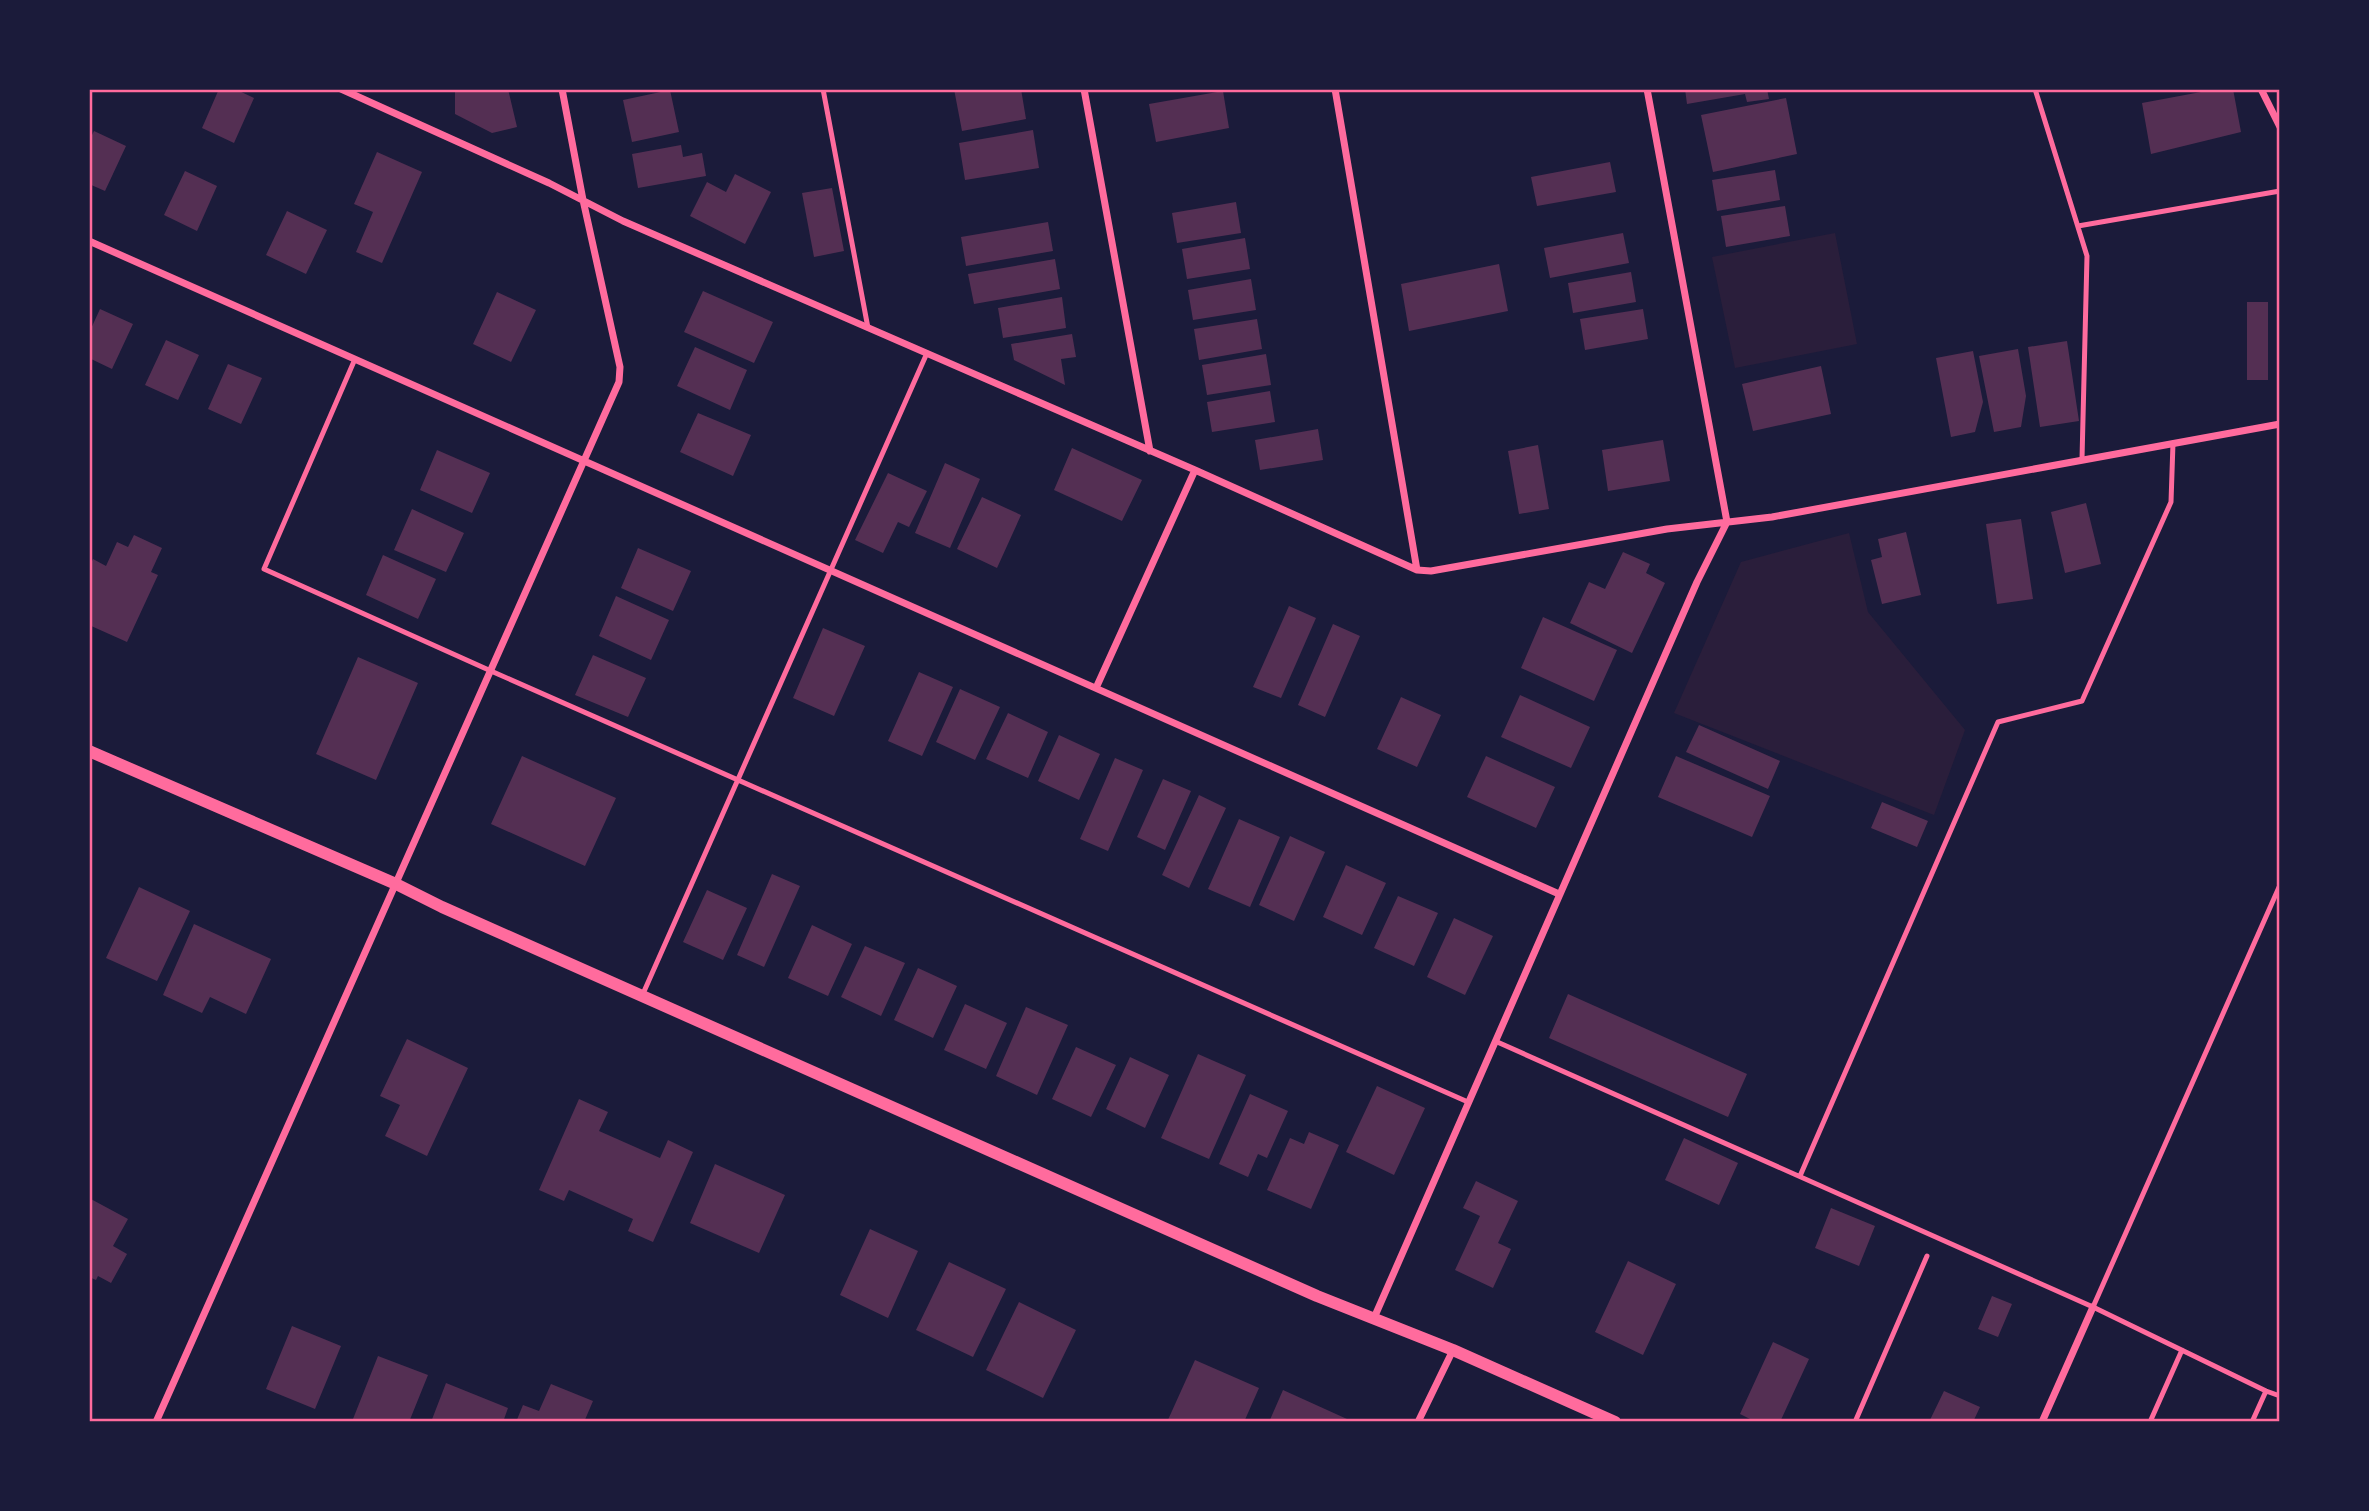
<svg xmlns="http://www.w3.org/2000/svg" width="2369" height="1511" viewBox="0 0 2369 1511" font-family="'Source Sans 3',sans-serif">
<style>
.green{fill:#2a1e3b}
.building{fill:#542f53}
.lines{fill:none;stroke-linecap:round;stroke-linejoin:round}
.service{stroke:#ff6b9d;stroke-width:5}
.minor{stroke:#ff6b9d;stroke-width:7}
.tertiary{stroke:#ff6b9d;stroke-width:12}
.neatline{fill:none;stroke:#ff6b9d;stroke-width:2.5}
</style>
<rect width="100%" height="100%" fill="#1b1b3a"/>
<path class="green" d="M 1835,233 L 1857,344 L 1735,368 L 1712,257 Z
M 1849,533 L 1868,612 L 1965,730 L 1934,815 L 1674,713 L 1741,562 Z"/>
<path class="building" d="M 219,89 L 235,89 L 254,98 L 234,143 L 202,128 Z
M 455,89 L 508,89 L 517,127 L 492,133 L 455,114 Z
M 954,89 L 1021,89 L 1026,119 L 962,131 Z
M 1685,89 L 1767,89 L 1769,99 L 1747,102 L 1745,94 L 1687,104 Z
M 2217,89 L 2233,89 L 2241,132 L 2151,154 L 2142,103 Z
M 670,90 L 679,132 L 632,142 L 623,100 Z
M 1223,91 L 1229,128 L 1156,142 L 1149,104 Z
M 1786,98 L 1797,154 L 1713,172 L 1701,115 Z
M 1033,130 L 1039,168 L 965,180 L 959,143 Z
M 94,131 L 126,146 L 105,191 L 89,184 L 89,141 Z
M 681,145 L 683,157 L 702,153 L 706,176 L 638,188 L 632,154 Z
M 377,152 L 422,172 L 382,263 L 356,252 L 373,212 L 354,204 Z
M 1610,162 L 1616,192 L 1537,206 L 1531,177 Z
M 1775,170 L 1780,200 L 1717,211 L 1712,180 Z
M 185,171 L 217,186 L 197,231 L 164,215 Z
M 735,174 L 771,192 L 745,244 L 690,216 L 707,182 L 726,192 Z
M 832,188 L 844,251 L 814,257 L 802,193 Z
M 1236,202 L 1241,233 L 1177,243 L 1172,213 Z
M 1785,206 L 1790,236 L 1726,247 L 1721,216 Z
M 287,211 L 327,230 L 306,274 L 266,255 Z
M 1048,222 L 1053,251 L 966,266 L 961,237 Z
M 1623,233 L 1629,263 L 1550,278 L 1544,248 Z
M 1245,238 L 1250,269 L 1187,279 L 1182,249 Z
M 1055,259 L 1060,289 L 974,304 L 968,274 Z
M 1499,264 L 1508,311 L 1409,331 L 1401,284 Z
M 1631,272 L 1636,302 L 1573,313 L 1568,283 Z
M 1251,279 L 1256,310 L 1193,320 L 1188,290 Z
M 703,291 L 773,322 L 754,363 L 684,332 Z
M 497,292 L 536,310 L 511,362 L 473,344 Z
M 1062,297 L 1066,328 L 1003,338 L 998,308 Z
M 2247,302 L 2268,302 L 2268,380 L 2247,380 Z
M 100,309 L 133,324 L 112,369 L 89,358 L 89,333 Z
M 1643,309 L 1648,339 L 1585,350 L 1580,319 Z
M 1257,319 L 1262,349 L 1199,360 L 1194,329 Z
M 1072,334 L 1076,357 L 1061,359 L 1065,385 L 1014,360 L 1011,344 Z
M 166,340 L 199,355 L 178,400 L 145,385 Z
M 2067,341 L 2079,421 L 2040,427 L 2028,347 Z
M 695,347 L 747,370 L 730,410 L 677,386 Z
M 2018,349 L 2026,396 L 2021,427 L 1994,432 L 1979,356 Z
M 1973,351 L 1983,402 L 1975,432 L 1951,437 L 1936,358 Z
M 1266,354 L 1271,385 L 1207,395 L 1202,365 Z
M 228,364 L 262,378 L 241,424 L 208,409 Z
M 1821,366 L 1831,414 L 1753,431 L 1742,384 Z
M 1270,391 L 1275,422 L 1212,432 L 1207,402 Z
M 698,413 L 751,435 L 733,476 L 680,452 Z
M 1318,429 L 1323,460 L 1260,470 L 1255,440 Z
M 1663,440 L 1670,481 L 1608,491 L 1602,450 Z
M 1538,445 L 1549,509 L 1519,514 L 1508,451 Z
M 1072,448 L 1142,480 L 1122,521 L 1054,490 Z
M 437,450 L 490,473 L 472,513 L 420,490 Z
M 945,463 L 980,479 L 950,548 L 915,533 Z
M 888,473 L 927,491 L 909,527 L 898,522 L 883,553 L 855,540 Z
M 982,497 L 1021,515 L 997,568 L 957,549 Z
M 2086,503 L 2101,564 L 2065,573 L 2051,512 Z
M 412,509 L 464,533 L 446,572 L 394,550 Z
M 2021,519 L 2033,599 L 1997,604 L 1986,524 Z
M 1906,532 L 1921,595 L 1882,604 L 1871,560 L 1882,557 L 1878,539 Z
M 134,535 L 162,548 L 151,572 L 158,575 L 127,642 L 89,625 L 89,567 L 93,559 L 106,566 L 117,542 L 128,547 Z
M 638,548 L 691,571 L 673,611 L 621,588 Z
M 1623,552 L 1650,564 L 1646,573 L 1665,583 L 1632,653 L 1570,623 L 1589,582 L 1605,589 Z
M 383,555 L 436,579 L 418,619 L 366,595 Z
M 616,596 L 669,620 L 651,660 L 599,636 Z
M 1289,606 L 1316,618 L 1281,698 L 1253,687 Z
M 1543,617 L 1617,650 L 1594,701 L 1521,668 Z
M 1333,624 L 1360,636 L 1325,717 L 1298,705 Z
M 823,628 L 865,646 L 834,716 L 793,698 Z
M 593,655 L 646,678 L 628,717 L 575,695 Z
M 358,657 L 418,683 L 376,780 L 316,754 Z
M 919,672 L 953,687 L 922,756 L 888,741 Z
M 960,689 L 1000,707 L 975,760 L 936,742 Z
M 1520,695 L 1590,727 L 1571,768 L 1501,737 Z
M 1401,697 L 1441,715 L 1417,767 L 1377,749 Z
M 1008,713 L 1048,732 L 1028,778 L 986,759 Z
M 1699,725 L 1780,761 L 1768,789 L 1686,752 Z
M 1059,735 L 1100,754 L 1079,800 L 1038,781 Z
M 522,756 L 616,798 L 585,866 L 491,824 Z
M 1486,756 L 1555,787 L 1536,828 L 1467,797 Z
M 1676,756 L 1770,796 L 1752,837 L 1658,797 Z
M 1115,758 L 1143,770 L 1108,851 L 1080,839 Z
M 1163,779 L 1191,791 L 1165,850 L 1137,837 Z
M 1199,795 L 1226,808 L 1189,888 L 1162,875 Z
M 1882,802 L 1928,821 L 1917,847 L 1871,828 Z
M 1239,819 L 1280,837 L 1250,907 L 1208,889 Z
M 1290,836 L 1325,852 L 1294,921 L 1259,905 Z
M 1346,865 L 1386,883 L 1362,935 L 1323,917 Z
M 772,874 L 800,886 L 764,967 L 737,955 Z
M 139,887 L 190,911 L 157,981 L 106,958 Z
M 707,890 L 747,908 L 723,960 L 683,942 Z
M 1398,896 L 1438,913 L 1414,966 L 1374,948 Z
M 1454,918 L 1493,936 L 1465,995 L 1427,977 Z
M 194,924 L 271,959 L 246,1014 L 210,997 L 202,1013 L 163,995 Z
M 812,925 L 852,944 L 828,996 L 788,978 Z
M 865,946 L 905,963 L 881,1016 L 841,997 Z
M 918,968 L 957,986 L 933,1038 L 894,1020 Z
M 1568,994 L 1747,1074 L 1728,1117 L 1549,1038 Z
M 965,1004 L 1007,1023 L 986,1069 L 944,1050 Z
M 1026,1007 L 1068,1025 L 1037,1095 L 996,1076 Z
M 407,1039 L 468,1068 L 427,1156 L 385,1136 L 400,1105 L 380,1096 Z
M 1076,1047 L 1116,1065 L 1091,1117 L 1052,1099 Z
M 1198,1054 L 1246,1075 L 1209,1159 L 1161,1138 Z
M 1130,1057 L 1169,1075 L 1145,1128 L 1106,1109 Z
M 1377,1086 L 1425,1108 L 1394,1175 L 1346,1152 Z
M 1250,1094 L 1288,1111 L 1267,1158 L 1258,1154 L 1248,1177 L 1219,1164 Z
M 579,1099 L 608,1112 L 599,1131 L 660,1158 L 668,1140 L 693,1152 L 653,1242 L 628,1231 L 633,1219 L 569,1190 L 564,1201 L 539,1190 Z
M 1309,1132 L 1339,1145 L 1311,1209 L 1267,1190 L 1290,1138 L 1304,1144 Z
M 1684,1138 L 1738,1163 L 1719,1205 L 1665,1180 Z
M 715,1164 L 785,1195 L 759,1253 L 690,1223 Z
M 1476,1181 L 1518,1201 L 1498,1243 L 1511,1249 L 1493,1288 L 1455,1270 L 1480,1216 L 1463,1208 Z
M 89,1198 L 128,1219 L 113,1246 L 127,1254 L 111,1283 L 98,1276 L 96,1280 L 89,1277 Z
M 1831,1208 L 1875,1226 L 1859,1266 L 1815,1248 Z
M 870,1229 L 918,1251 L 888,1318 L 840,1295 Z
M 1628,1261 L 1676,1284 L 1643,1355 L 1595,1332 Z
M 949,1262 L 1006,1289 L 973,1357 L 916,1330 Z
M 1992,1296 L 2012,1304 L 1998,1337 L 1978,1329 Z
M 1019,1302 L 1076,1330 L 1043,1398 L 986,1370 Z
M 292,1326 L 341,1346 L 315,1409 L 266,1389 Z
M 1773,1342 L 1809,1359 L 1780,1422 L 1756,1422 L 1740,1414 Z
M 378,1356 L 428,1375 L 409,1422 L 360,1422 L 353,1419 Z
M 1195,1360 L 1259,1388 L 1244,1422 L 1167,1422 Z
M 446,1383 L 508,1408 L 503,1422 L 431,1422 Z
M 551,1384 L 593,1401 L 584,1422 L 516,1422 L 523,1405 L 539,1411 Z
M 1283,1390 L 1347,1419 L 1346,1422 L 1269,1422 Z
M 1944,1391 L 1980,1407 L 1973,1422 L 1929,1422 Z"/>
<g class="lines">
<path class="service" d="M 823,89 L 868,328
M 2035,89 L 2087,256 L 2082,459
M 2078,226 L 2280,191
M 355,359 L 264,569 L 491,671 L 1468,1102
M 642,996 L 927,353
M 1495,1041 L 2093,1307 L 2266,1391 L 2280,1396
M 1800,1176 L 1998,722 L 2082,701 L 2171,502 L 2173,443
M 2093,1307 L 2280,885
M 1855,1422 L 1927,1256
M 2150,1422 L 2182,1350
M 2252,1422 L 2266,1391"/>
<path class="minor" d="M 341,89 L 549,183 L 623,221 L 1195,470 L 1417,570 L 1431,571 L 1667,529 L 1772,517 L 2280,424
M 1084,89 L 1150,451
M 1335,89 L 1417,570
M 2261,89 L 2280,127
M 89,241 L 1559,894
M 1096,688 L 1195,470
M 1374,1318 L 1697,582 L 1727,522 L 1647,89
M 156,1422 L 619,382 L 620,367 L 583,200 L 562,89
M 1418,1422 L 1453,1350
M 2042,1422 L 2093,1307"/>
<path class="tertiary" d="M 89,751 L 396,884 L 442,907 L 1317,1296 L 1453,1350 L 1615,1422"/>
</g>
<rect width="2369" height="1511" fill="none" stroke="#1b1b3a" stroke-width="182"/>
<rect x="91" y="91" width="2187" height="1329" class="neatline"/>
</svg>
